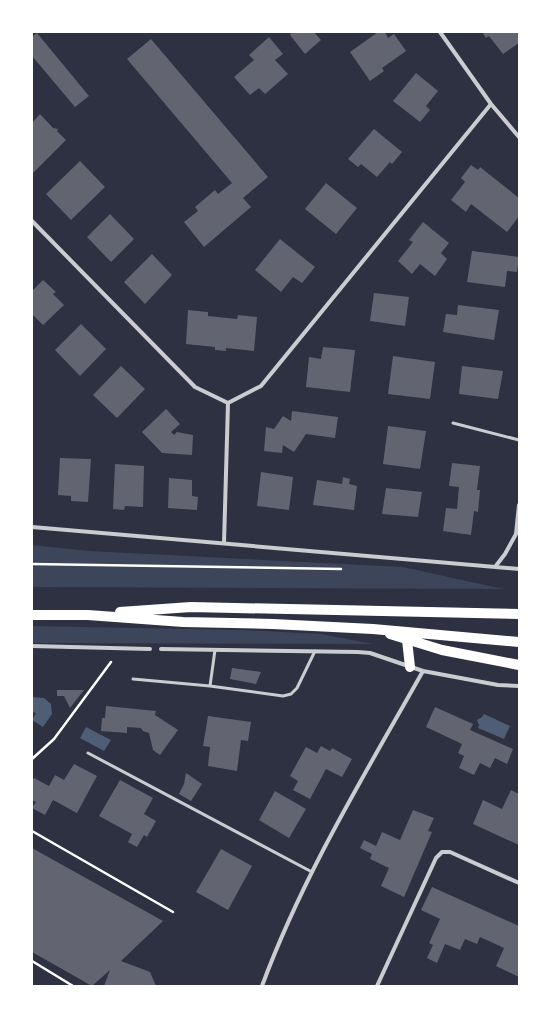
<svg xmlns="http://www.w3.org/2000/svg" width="551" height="1018" viewBox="0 0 551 1018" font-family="'Sofia Sans Condensed',sans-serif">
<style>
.green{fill:#3c4559}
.water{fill:#4f5d75}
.building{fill:#626471}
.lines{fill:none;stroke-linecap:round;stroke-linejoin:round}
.path{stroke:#fff;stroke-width:2.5}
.service{stroke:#caccd0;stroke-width:3}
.minor{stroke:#caccd0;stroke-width:4}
.primary{stroke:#fff;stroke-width:10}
</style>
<rect width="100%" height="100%" fill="#2d3142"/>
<path class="green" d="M 32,545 L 89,551 L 403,567 L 503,589 L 32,587 Z
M 32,626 L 243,630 L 321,634 L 373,644 L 32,643 Z"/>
<path class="water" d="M 32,697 L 44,698 L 51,704 L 52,714 L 43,727 L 32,720 L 36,713 L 32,712 Z
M 484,714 L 510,726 L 504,739 L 478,728 L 479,725 L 477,720 L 482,717 Z
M 86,727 L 111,740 L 104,751 L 80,738 Z"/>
<path class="building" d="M 289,32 L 314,32 L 321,40 L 305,54 L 290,35 L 291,34 Z
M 378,32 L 385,32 L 388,38 L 394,34 L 406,51 L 382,68 L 384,71 L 370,81 L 350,52 Z
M 482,32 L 519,32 L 519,43 L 503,54 L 489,36 L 486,38 Z
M 37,33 L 89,96 L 75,107 L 32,56 L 32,37 Z
M 269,37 L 283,54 L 275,60 L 288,74 L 265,94 L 259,88 L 250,95 L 234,77 L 254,60 L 249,55 Z
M 151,39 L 268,177 L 243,198 L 251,207 L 204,247 L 184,222 L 198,211 L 195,207 L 215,190 L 218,194 L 232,183 L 127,59 Z
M 416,73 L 438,91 L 426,106 L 430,110 L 420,122 L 393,101 Z
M 40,114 L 53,128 L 58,129 L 57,131 L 66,140 L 32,174 L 32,123 Z
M 374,129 L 402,152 L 392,164 L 390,162 L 377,177 L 361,164 L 358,167 L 348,159 Z
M 80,161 L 105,187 L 71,220 L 46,194 Z
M 471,165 L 478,170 L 480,167 L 519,198 L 519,216 L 507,232 L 471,204 L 466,212 L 451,200 L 465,182 L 461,178 Z
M 326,183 L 357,208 L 336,234 L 305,209 Z
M 110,214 L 134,239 L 111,262 L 87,237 Z
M 423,222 L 449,243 L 441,253 L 447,259 L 435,276 L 420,264 L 412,274 L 398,261 L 413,242 L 409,240 Z
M 280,239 L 315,267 L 302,283 L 293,277 L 281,292 L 255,270 Z
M 472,251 L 519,257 L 517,272 L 507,271 L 505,287 L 467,282 Z
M 152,254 L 172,275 L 145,304 L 124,282 Z
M 43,280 L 56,292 L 53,294 L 64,305 L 43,325 L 32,314 L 32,291 Z
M 374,293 L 409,297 L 405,326 L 370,321 Z
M 458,305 L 499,310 L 494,340 L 443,332 L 446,314 L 457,315 Z
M 188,310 L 208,312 L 208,316 L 237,319 L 238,315 L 257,317 L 254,351 L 226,348 L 226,351 L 215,350 L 215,347 L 186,344 Z
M 81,324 L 106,349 L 80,376 L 55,350 Z
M 323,347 L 355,350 L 350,392 L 306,387 L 309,357 L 321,359 Z
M 393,356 L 435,362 L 430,399 L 388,394 Z
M 121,366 L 145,389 L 117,418 L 93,395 Z
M 462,366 L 503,371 L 498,399 L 459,394 Z
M 166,409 L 180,424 L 171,432 L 174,435 L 177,432 L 193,435 L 192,455 L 162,453 L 142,432 Z
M 292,411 L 338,417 L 335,438 L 306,434 L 294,452 L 283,445 L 282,453 L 264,451 L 266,427 L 274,429 L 283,416 L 291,421 Z
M 388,426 L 426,431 L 420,469 L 383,464 Z
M 60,458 L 91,459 L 88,502 L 71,501 L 71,496 L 58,495 Z
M 452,463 L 480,466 L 477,490 L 480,490 L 478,512 L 474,511 L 471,535 L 443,531 L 446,508 L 457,509 L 459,487 L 449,486 Z
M 115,464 L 144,466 L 143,507 L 125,506 L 124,510 L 113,509 Z
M 261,472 L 293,477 L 289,510 L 257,506 Z
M 343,477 L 350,479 L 349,484 L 357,486 L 354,510 L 313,505 L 317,480 L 342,484 Z
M 169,478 L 192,480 L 192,496 L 198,497 L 197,510 L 168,508 Z
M 386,488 L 422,492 L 418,517 L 382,514 Z
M 232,668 L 261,672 L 256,684 L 230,679 Z
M 57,690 L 84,690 L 70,708 L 64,696 L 57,696 Z
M 106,706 L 156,711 L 155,715 L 178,730 L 160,755 L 153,750 L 149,733 L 143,731 L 141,728 L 127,727 L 127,733 L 101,731 L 102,718 L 105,718 Z
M 435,707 L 473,724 L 470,730 L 513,749 L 507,764 L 495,758 L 490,768 L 480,763 L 474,775 L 459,768 L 464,756 L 458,753 L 462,744 L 426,727 Z
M 208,716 L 251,722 L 248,741 L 241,740 L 237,771 L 208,766 L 210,747 L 203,746 Z
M 321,746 L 330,751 L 332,748 L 352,759 L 342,777 L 326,769 L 310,799 L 293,790 L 298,781 L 290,776 L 306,747 L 317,753 Z
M 74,764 L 97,776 L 77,813 L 53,800 L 45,815 L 32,808 L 36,802 L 32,800 L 32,781 L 34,778 L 49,786 L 55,775 L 64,780 Z
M 186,773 L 202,784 L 191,801 L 179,794 L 184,784 Z
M 120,780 L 153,798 L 144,814 L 156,821 L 147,837 L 144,835 L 137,847 L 128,842 L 132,834 L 99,816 Z
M 511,790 L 519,794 L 519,845 L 473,824 L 483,800 L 502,809 Z
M 275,791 L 306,809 L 289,838 L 259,820 Z
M 413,810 L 434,818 L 428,831 L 432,832 L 404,897 L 381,886 L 389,868 L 370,859 L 372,854 L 360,848 L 364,840 L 376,846 L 382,832 L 400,840 Z
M 32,848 L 163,921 L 121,961 L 150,972 L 156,986 L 104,986 L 110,970 L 92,986 L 32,952 Z
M 221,849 L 252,866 L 228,910 L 196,892 Z
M 432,887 L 519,926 L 519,977 L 496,966 L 504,948 L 480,937 L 477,944 L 465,939 L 460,950 L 445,944 L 437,963 L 427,958 L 433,945 L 429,943 L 440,919 L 421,910 Z"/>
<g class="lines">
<path class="path" d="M 32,564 L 341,569
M 32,759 L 54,739 L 111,662
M 32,831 L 173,912
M 32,961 L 73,986"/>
<path class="service" d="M 453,423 L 519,440
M 133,679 L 210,686 L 283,696 L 291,694 L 297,688 L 315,651
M 210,686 L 215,650
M 88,753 L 312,872"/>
<path class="minor" d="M 440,32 L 491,104 L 519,137
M 32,221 L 195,387 L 228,403
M 228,403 L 261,386 L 491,104
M 32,527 L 519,569
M 224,543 L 228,403
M 495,567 L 505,554 L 516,534 L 519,505
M 32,646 L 150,649
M 161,649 L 358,652 L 370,653 L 423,671 L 498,685 L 519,686
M 262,986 C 303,875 365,774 423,671
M 377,986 L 436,858 L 442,852 L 450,852 L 519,883"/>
<path class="primary" d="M 120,612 L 191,607 L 519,614
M 32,615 L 88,615 L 183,622 L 273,624 L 373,629 L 519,642
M 390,634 L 442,650 L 519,665
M 407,640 L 410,667"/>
</g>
<rect width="551" height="1018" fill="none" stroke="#ffffff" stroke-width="66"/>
</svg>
